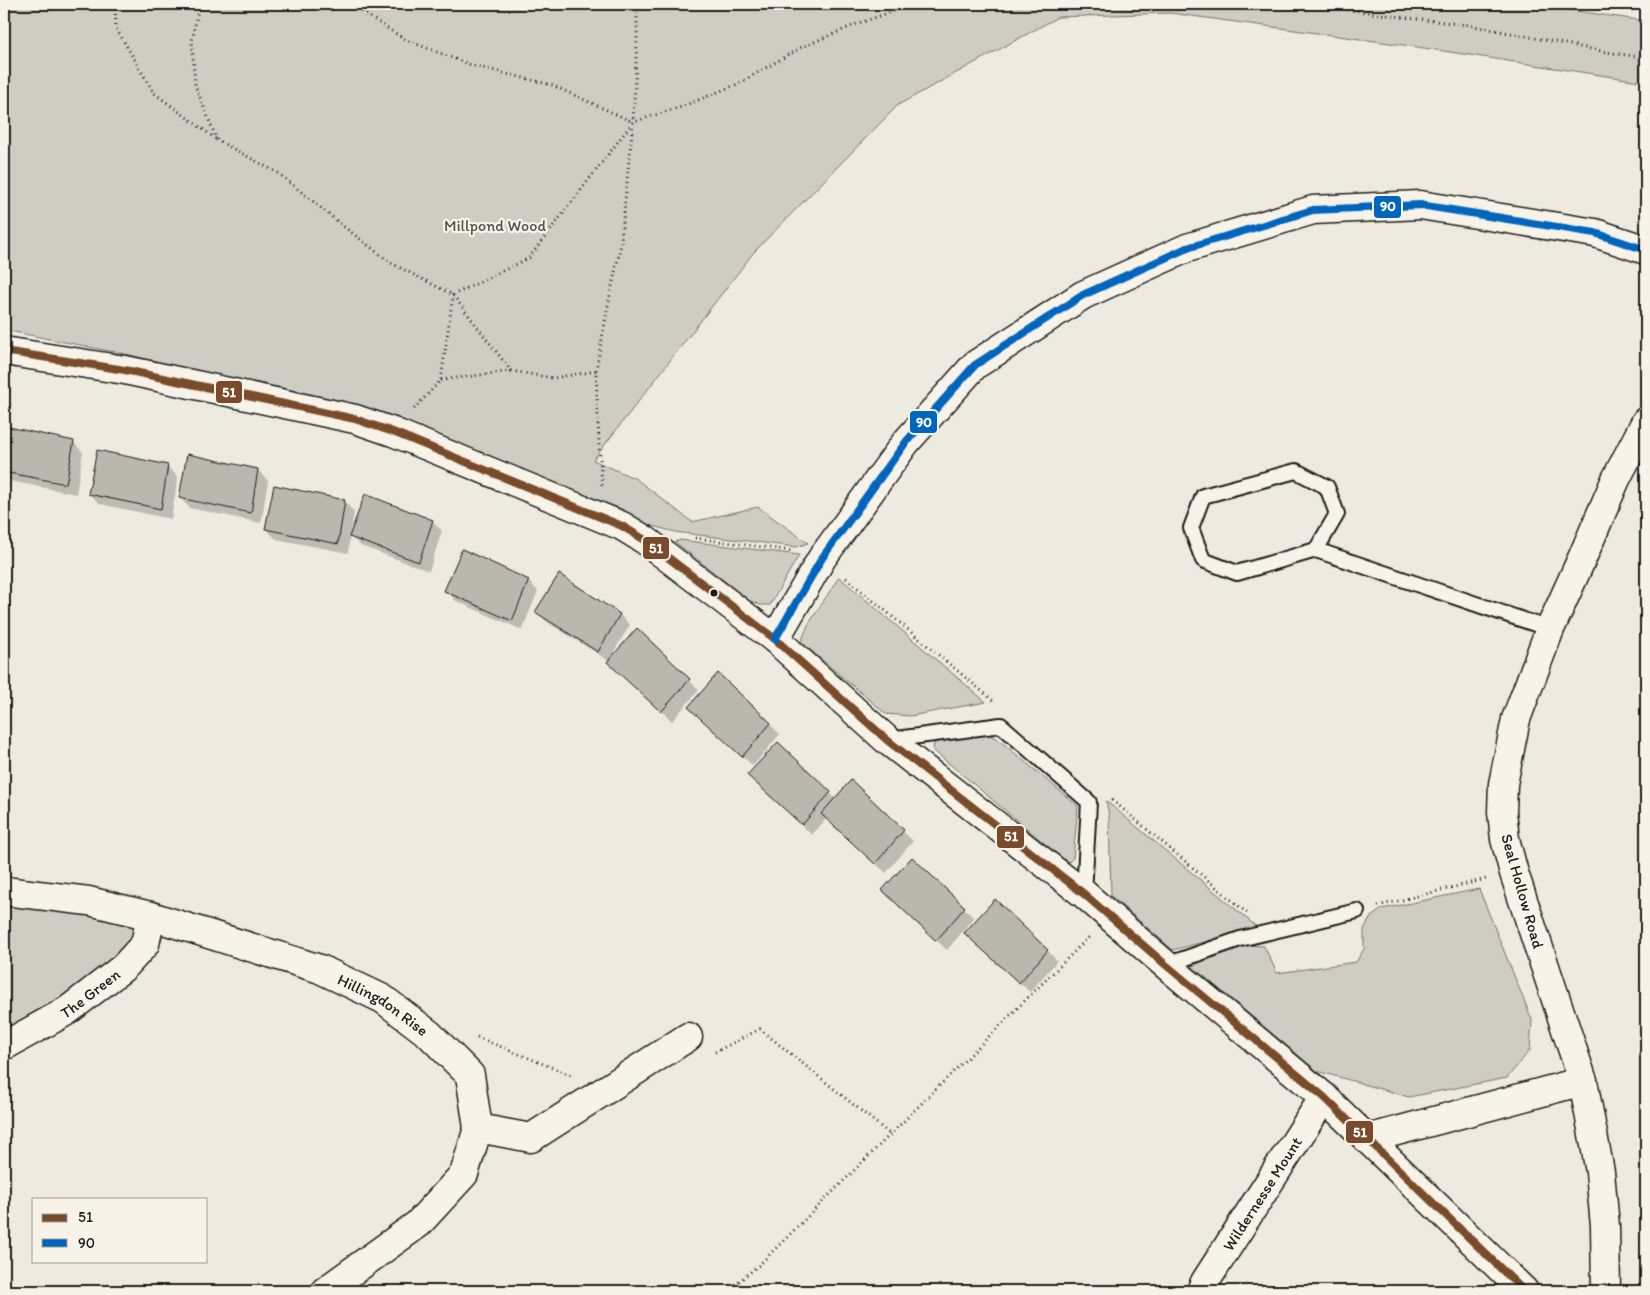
<svg xmlns="http://www.w3.org/2000/svg" width="1650" height="1295" viewBox="0 0 1650 1295" font-family="Itim,sans-serif">
<style>
.green{fill:#cfccc3;stroke:#767470}
.shadow{fill:#0003}
.building{fill:#bab7af;stroke:#1c1c1c}
.lines{fill:none;stroke-linecap:round;stroke-linejoin:round}
.service-casing{stroke:#1c1c1c;stroke-width:18}
.minor-casing{stroke:#1c1c1c;stroke-width:31}
.secondary-casing{stroke:#1c1c1c;stroke-width:31}
.path{stroke:#1c1c1c;stroke-width:3;stroke-dasharray:1 4;stroke-linecap:butt}
.service{stroke:#f7f3e8;stroke-width:14}
.minor{stroke:#f7f3e8;stroke-width:28}
.secondary{stroke:#f7f3e8;stroke-width:28}
.bus-1-casing{stroke:#f7f3e8;stroke-width:11}
.bus-2-casing{stroke:#f7f3e8;stroke-width:11}
.bus-1{stroke:#7a4b2a;stroke-width:8}
.bus-2{stroke:#0065bd;stroke-width:8}
.bus-dot{fill:#1c1c1c;stroke:#f7f3e8;stroke-width:2}
.labels{text-anchor:middle;stroke-width:4.5;stroke-linejoin:round;paint-order:stroke}
.park-label{font-size:16px;fill:#52514e;stroke:#f7f3e8}
.street-label{font-size:16px;fill:#1c1c1c;stroke:#f7f3e8}
.line-badge{stroke:#f7f3e8;stroke-width:2}
.badge-label{font-size:14px;text-anchor:middle;font-weight:bold;fill:#fff}
</style>
<rect width="100%" height="100%" fill="#eeeae0"/>
<filter id="ink" filterUnits="userSpaceOnUse"><feTurbulence type="fractalNoise" baseFrequency=".02" numOctaves="2"/><feDisplacementMap in="SourceGraphic" scale="10" xChannelSelector="R" yChannelSelector="G"/><feConvolveMatrix kernelMatrix="1 2 1 2 8 2 1 2 1" color-interpolation-filters="sRGB"/></filter>
<g filter="url(#ink)">
<path class="green" d="M 4,4 L 1527,4 L 1646,21 L 1646,82 L 1404,45 L 1170,13 L 1058,17 L 898,105 L 754,252 L 593,460 L 636,479 L 692,522 L 758,507 L 808,543 L 796,547 L 675,532 L 649,525 L 622,509 L 370,413 L 130,355 L 4,330 Z
M 680,540 L 799,555 L 770,605 L 761,605 L 750,601 L 675,542 Z
M 839,577 L 986,702 L 910,716 L 886,714 L 801,642 L 808,625 Z
M 980,734 L 990,735 L 999,740 L 1078,806 L 1073,858 L 1069,862 L 1063,859 L 933,750 L 934,743 L 944,739 Z
M 1106,801 L 1258,928 L 1173,950 L 1111,896 L 1109,815 Z
M 1479,889 L 1532,1020 L 1530,1050 L 1507,1078 L 1409,1097 L 1317,1071 L 1192,966 L 1246,945 L 1264,946 L 1277,973 L 1356,962 L 1364,949 L 1364,929 L 1371,917 L 1382,909 Z
M 4,891 L 151,916 L 145,944 L 4,1046 Z"/>
<path class="shadow" d="M 4,427 L 73,442 L 83,452 L 76,494 L 5,480 L 4,478 Z
M 188,456 L 258,470 L 268,481 L 261,523 L 190,508 L 180,498 Z
M 167,466 L 178,477 L 171,519 L 100,504 L 90,494 Z
M 344,501 L 354,512 L 351,530 L 353,530 L 432,521 L 442,531 L 429,571 L 361,546 L 350,536 L 348,553 L 276,539 L 266,529 Z
M 528,581 L 538,591 L 522,630 L 456,601 L 446,591 Z
M 537,612 L 620,615 L 630,625 L 610,658 L 689,680 L 699,690 L 672,721 L 609,661 L 547,622 Z
M 718,675 L 780,734 L 753,766 L 699,717 Z
M 778,744 L 836,799 L 851,782 L 913,841 L 886,873 L 827,818 L 812,835 L 759,785 Z
M 894,900 L 964,908 L 974,918 L 947,950 Z
M 976,943 L 1047,950 L 1057,961 L 1030,992 Z"/>
<path class="building" d="M 4,426 L 74,441 L 66,484 L 4,472 Z
M 97,450 L 168,465 L 161,509 L 88,494 Z
M 187,454 L 258,469 L 251,513 L 179,498 Z
M 274,485 L 345,500 L 338,544 L 265,529 Z
M 365,494 L 433,520 L 419,562 L 349,537 Z
M 462,549 L 529,580 L 512,621 L 444,591 Z
M 559,574 L 620,614 L 598,652 L 535,612 Z
M 637,628 L 690,679 L 661,712 L 607,662 Z
M 718,673 L 771,723 L 742,757 L 688,707 Z
M 778,742 L 831,792 L 802,825 L 747,775 Z
M 851,780 L 904,830 L 875,864 L 821,814 Z
M 912,857 L 965,907 L 936,941 L 882,890 Z
M 995,899 L 1048,950 L 1019,983 L 964,933 Z"/>
<g class="lines">
<defs>
<path id="service" d="M 1316,550 L 1337,514 L 1327,487 L 1296,471 L 1203,496 L 1191,528 L 1203,560 L 1237,573 L 1316,550 L 1550,629
M 889,740 L 1001,725 L 1089,802 L 1084,894
M 1166,965 L 1240,939 L 1357,911"/>
<g id="minor">
<path d="M 4,351 L 125,370 L 355,419 L 393,432 L 622,526 L 645,540 L 775,639 L 887,740 L 1084,894 L 1166,965 L 1324,1097 L 1524,1291"/>
<path d="M 775,639 L 822,558 L 906,442 L 975,365 L 1083,295 L 1187,248 L 1313,210 L 1420,205 L 1595,233 L 1646,250"/>
<path id="s1" d="M 4,891 L 89,901 L 151,916 L 320,969 L 383,999 L 429,1034 L 470,1075 L 478,1128 L 464,1174 L 418,1224 L 325,1291"/>
<path id="s2" d="M 4,1046 L 67,1011 L 124,967 L 145,944 L 151,916"/>
<path d="M 478,1128 L 531,1138 L 688,1037"/>
<path d="M 1367,1139 L 1583,1081"/>
<path id="s3" d="M 1201,1291 L 1205,1282 L 1324,1097"/>
</g>
<path id="secondary" d="M 1606,1291 L 1605,1226 L 1600,1172 L 1583,1081 L 1514,873 L 1505,839 L 1502,812 L 1503,784 L 1516,719 L 1550,629 L 1583,556 L 1616,479 L 1646,421"/>
</defs>
<use href="#service" class="service-casing"/>
<use href="#minor" class="minor-casing"/>
<use href="#secondary" class="secondary-casing"/>
<path class="path" d="M 115,4 L 116,28 L 154,93 L 216,139
M 199,4 L 192,42 L 195,85 L 217,140 L 278,173 L 342,225 L 391,263 L 453,295 L 511,371 L 554,378 L 596,371
M 349,4 L 406,40 L 471,65 L 552,85 L 633,122
M 950,4 L 1007,7 L 1016,4
M 1308,4 L 1416,19 L 1469,25 L 1606,52 L 1646,58
M 441,380 L 511,371
M 414,409 L 441,380 L 453,295 L 529,258 L 633,122 L 637,42 L 637,4
M 602,485 L 599,444 L 596,371 L 610,295 L 620,250 L 633,122 L 681,107 L 738,84 L 800,48 L 859,23 L 916,4
M 695,538 L 793,551
M 846,578 L 995,702
M 1112,800 L 1247,913
M 1378,906 L 1486,879
M 477,1037 L 573,1076
M 715,1052 L 760,1029 L 891,1135
M 727,1291 L 759,1265 L 1089,937"/>
<use href="#service" class="service"/>
<use href="#minor" class="minor"/>
<use href="#secondary" class="secondary"/>
<defs>
<path id="bus-1" d="M 4,351 L 125,370 L 355,419 L 393,432 L 622,526 L 645,540 L 775,639 L 887,740 L 1084,894 L 1166,965 L 1324,1097 L 1524,1291"/>
<path id="bus-2" d="M 775,639 L 822,558 L 906,442 L 975,365 L 1083,295 L 1187,248 L 1313,210 L 1420,205 L 1595,233 L 1646,250"/>
</defs>
<use href="#bus-1" class="bus-1-casing"/>
<use href="#bus-2" class="bus-2-casing"/>
<use href="#bus-1" class="bus-1"/>
<use href="#bus-2" class="bus-2"/>
</g>
</g>
<circle class="bus-dot" cx="714" cy="593" r="4.5"/>
<g class="labels">
<g class="park-label">
<text x="495" y="231">Millpond Wood</text>
</g>
<g class="street-label">
<text transform="translate(1523 891) rotate(74)" y="6">Seal Hollow Road</text>
<text dy="6" stroke="none"><textPath href="#s2" startOffset="101">The Green</textPath></text>
<text dy="6" stroke="none"><textPath href="#s1" startOffset="399">Hillingdon Rise</textPath></text>
<text dy="6" stroke="none"><textPath href="#s3" startOffset="115">Wildernesse Mount</textPath></text>
</g>
</g>
<g class="line-badge">
<rect x="1373" y="195" width="29" height="24" rx="5" fill="#0065bd"/>
<rect x="215" y="380" width="28" height="24" rx="5" fill="#7a4b2a"/>
<rect x="909" y="410" width="29" height="24" rx="5" fill="#0065bd"/>
<rect x="642" y="536" width="28" height="24" rx="5" fill="#7a4b2a"/>
<rect x="996" y="825" width="29" height="24" rx="5" fill="#7a4b2a"/>
<rect x="1345" y="1120" width="29" height="24" rx="5" fill="#7a4b2a"/>
</g>
<g class="badge-label">
<text x="1388" y="211">90</text>
<text x="229" y="397">51</text>
<text x="924" y="427">90</text>
<text x="656" y="553">51</text>
<text x="1011" y="841">51</text>
<text x="1360" y="1137">51</text>
</g>
<rect width="1650" height="1295" fill="none" stroke="#f7f3e8" stroke-width="20"/>
<rect x="10" y="10" width="1630" height="1275" fill="none" stroke="#1c1c1c" stroke-width="2" filter="url(#ink)"/>
<rect x="32" y="1198" width="175" height="65" fill="#f7f3e8" stroke="#9f9d96"/>
<rect x="42" y="1214" width="25" height="8" fill="#7a4b2a" stroke="#9f9d96"/>
<text x="78" y="1222" font-size="15" fill="#1c1c1c">51</text>
<rect x="42" y="1239" width="25" height="8" fill="#0065bd" stroke="#9f9d96"/>
<text x="78" y="1248" font-size="15" fill="#1c1c1c">90</text>
</svg>
